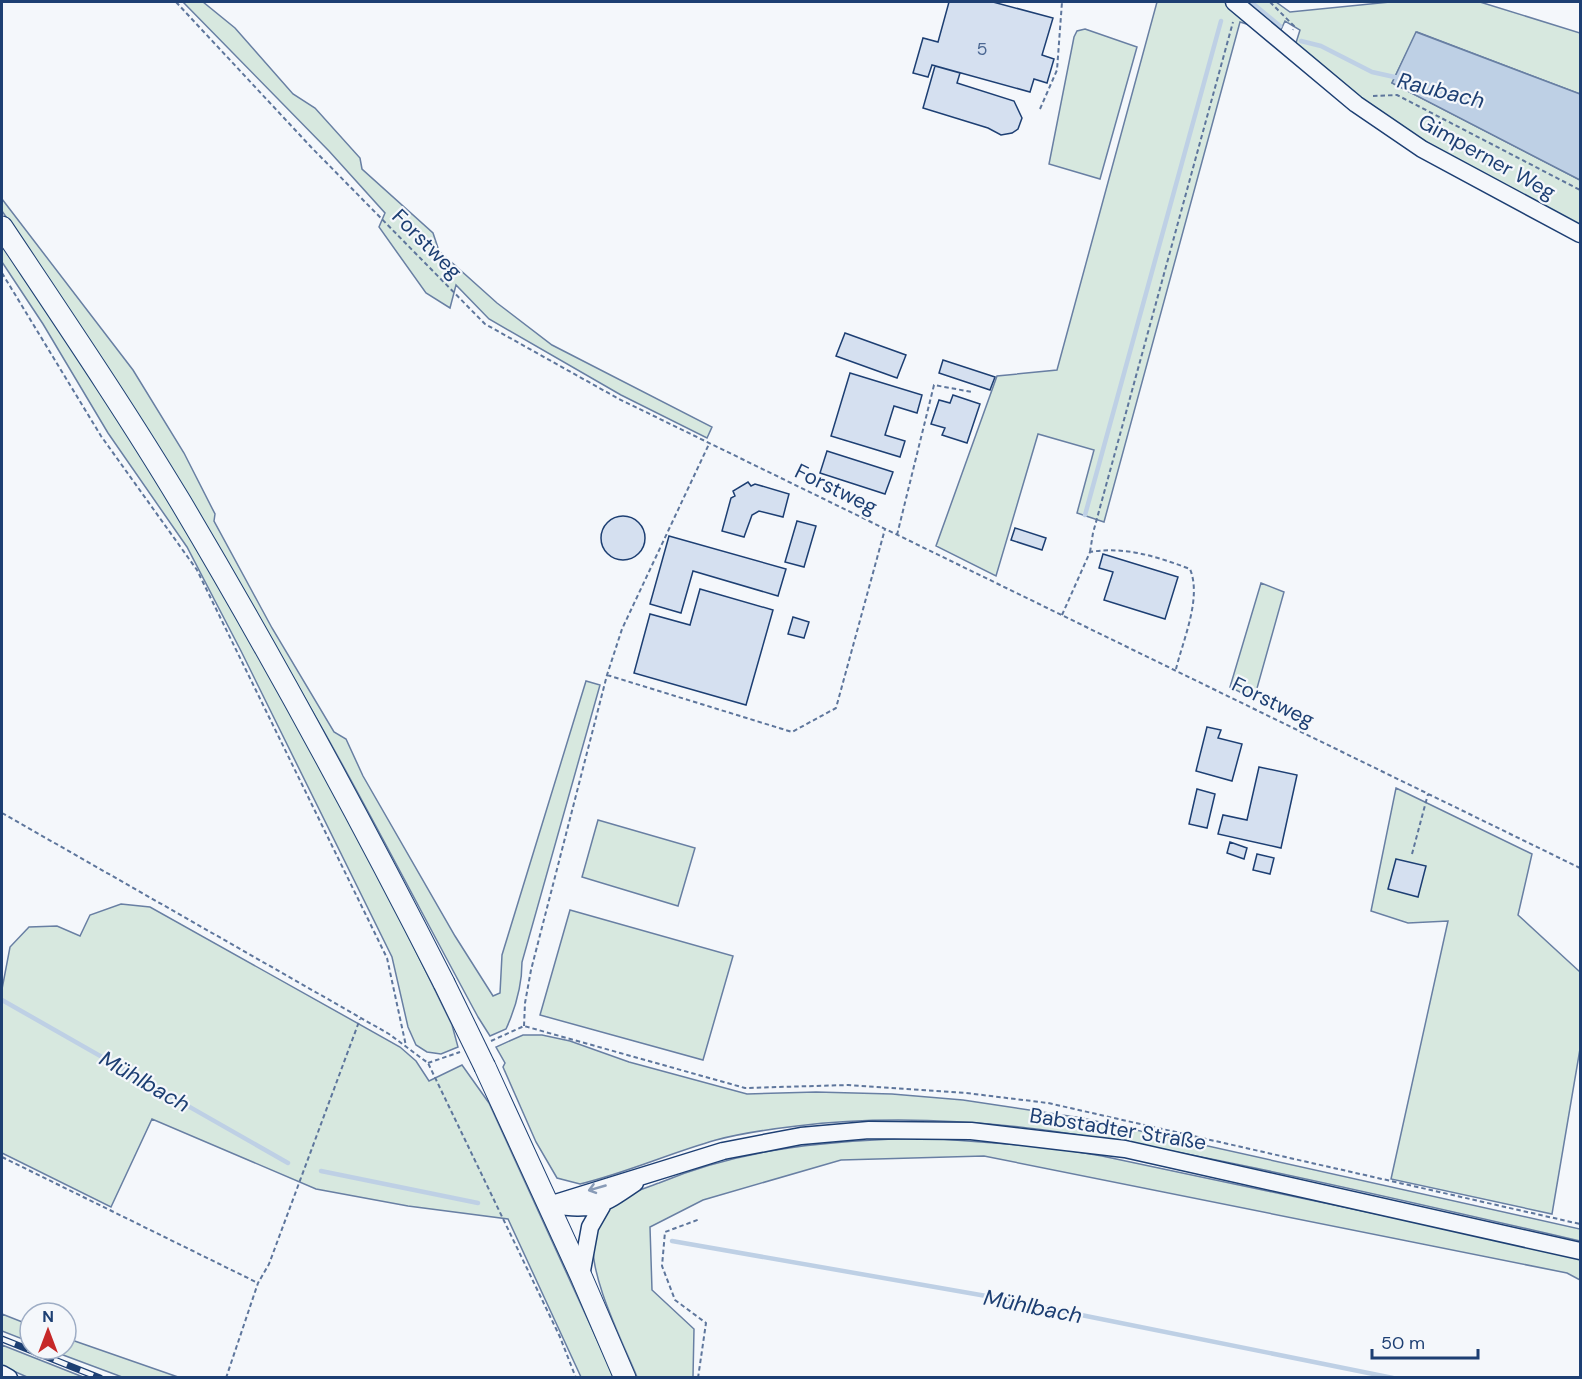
<svg xmlns="http://www.w3.org/2000/svg" width="1582" height="1379" viewBox="0 0 1582 1379" font-family="'DM Sans',sans-serif">
<style>
.green{fill:#d7e8df;stroke:#687fa3;stroke-width:1.5}
.water{fill:#bed0e5;stroke:#687fa3;stroke-width:1.5}
.lines{fill:none;stroke-linecap:round;stroke-linejoin:round}
.stream{stroke:#bed0e5;stroke-width:4.5}
.building{fill:#d5e0f0;stroke:#1d3f73;stroke-width:1.5}
.minor-casing{stroke:#1d3f73;stroke-width:19}
.major-casing{stroke:#1d3f73;stroke-width:23}
.path{stroke:#5e769c;stroke-width:2;stroke-dasharray:4.5 3;stroke-linecap:butt}
.minor{stroke:#f4f7fb;stroke-width:16}
.major{stroke:#f4f7fb;stroke-width:21}
.rail-casing{stroke:#1d3f73;stroke-width:7}
.rail{stroke:#f4f7fb;stroke-width:4.5;stroke-dasharray:14;stroke-linecap:butt}
.major-bridge-casing{stroke:#1d3f73;stroke-width:23;stroke-linecap:butt}
.major-bridge{stroke:#f4f7fb;stroke-width:21}
.oneway{stroke:#889bb7}
.labels{text-anchor:middle;stroke-width:4.5;stroke-linejoin:round;paint-order:stroke}
.number-label{font-size:18px;fill:#4b6792}
.street-label{font-size:21px;fill:#1d3f73;stroke:#f4f7fb}
.water-label{font-size:22px;font-style:italic;fill:#1d3f73;stroke:#f4f7fb}
</style>
<rect width="100%" height="100%" fill="#f4f7fb"/>
<path class="green" d="M 183,2 L 203,2 L 235,28 L 293,94 L 315,108 L 360,158 L 362,169 L 433,233 L 439,251 L 497,303 L 552,345 L 712,427 L 707,438 L 621,395 L 489,319 L 456,285 L 450,308 L 426,293 L 379,227 L 385,213 L 329,151 Z
M 1157,2 L 1276,2 L 1290,12 L 1390,2 L 1480,2 L 1580,33 L 1580,94 L 1417,32 L 1392,83 L 1580,180 L 1580,228 L 1378,115 L 1295,46 L 1300,30 L 1285,21 L 1279,34 L 1240,22 L 1104,522 L 1077,513 L 1094,450 L 1038,434 L 996,576 L 936,546 L 997,376 L 1057,370 Z
M 1085,29 L 1137,47 L 1100,179 L 1049,164 L 1074,37 L 1077,31 Z
M 2,199 L 133,370 L 184,453 L 215,514 L 214,521 L 272,628 L 334,732 L 346,739 L 363,776 L 455,936 L 493,996 L 500,993 L 502,955 L 586,681 L 600,685 L 522,962 C 522,986 516,1007 506,1029 L 490,1036 L 478,1017 C 427,923 378,828 326,735 C 225,556 118,381 2,211 Z
M 2,243 C 90,375 177,508 255,646 C 326,770 390,897 452,1025 L 458,1047 L 441,1054 L 427,1052 L 416,1045 L 408,1027 L 392,957 L 241,651 L 187,547 L 108,433 L 43,324 L 2,262 Z
M 1261,583 L 1284,592 L 1254,699 L 1230,687 Z
M 1396,788 L 1532,854 L 1518,915 L 1580,972 L 1580,1049 L 1552,1214 L 1391,1179 L 1448,921 L 1408,923 L 1371,911 Z
M 598,820 L 695,848 L 678,906 L 582,877 Z
M 121,904 L 150,907 L 400,1047 L 416,1061 L 429,1081 L 462,1065 L 489,1103 L 614,1377 L 581,1377 L 508,1219 L 408,1206 L 316,1189 L 152,1119 L 111,1207 L 2,1153 L 2,989 L 10,947 L 29,927 L 57,926 L 80,936 L 90,915 Z
M 570,910 L 733,956 L 703,1060 L 540,1015 Z
M 523,1035 L 542,1035 L 570,1041 L 629,1062 L 747,1094 L 816,1092 L 892,1094 L 963,1100 L 1082,1118 L 1580,1229 L 1580,1241 C 1472,1216 1364,1191 1255,1168 C 1105,1136 951,1107 797,1126 C 771,1129 742,1133 716,1140 C 670,1153 626,1173 580,1184 L 557,1178 L 536,1142 L 503,1067 L 505,1063 L 496,1047 Z
M 927,1138 L 1048,1147 L 1102,1156 L 1580,1257 L 1580,1280 L 1567,1273 L 984,1156 L 841,1160 L 703,1200 L 650,1227 L 652,1290 L 694,1329 L 693,1377 L 637,1377 C 624,1345 587,1272 594,1240 C 598,1226 606,1210 618,1201 C 629,1193 646,1188 659,1183 C 744,1147 836,1140 927,1138 Z
M 2,1314 L 30,1325 L 30,1342 L 2,1331 Z
M 66,1338 L 178,1377 L 122,1377 L 47,1349 L 66,1349 Z
M 2,1345 L 83,1377 L 27,1377 L 2,1366 Z"/>
<path class="water" d="M 1416,32 L 1580,94 L 1580,180 L 1392,83 Z"/>
<g class="lines">
<path class="stream" d="M 1251,2 L 1280,26
M 1301,41 L 1321,46 L 1372,72 L 1399,78
M 1085,515 L 1221,21
M 2,1000 L 288,1163
M 321,1171 L 478,1203
M 672,1241 L 992,1297 L 1393,1378"/>
</g>
<path class="building" d="M 949,2 L 993,2 L 1053,18 L 1042,55 L 1054,59 L 1047,83 L 1034,79 L 1030,92 L 932,65 L 928,77 L 913,73 L 923,38 L 938,42 Z
M 935,66 L 960,73 L 957,83 L 1014,101 L 1022,118 L 1018,129 L 1012,133 L 1001,135 L 988,128 L 923,108 Z
M 845,333 L 906,355 L 897,378 L 836,356 Z
M 943,360 L 995,377 L 990,390 L 939,373 Z
M 850,373 L 922,395 L 917,413 L 894,406 L 885,435 L 905,441 L 900,457 L 831,436 Z
M 953,395 L 980,404 L 967,443 L 942,435 L 945,428 L 931,424 L 939,400 L 950,403 Z
M 827,451 L 893,472 L 885,494 L 820,473 Z
M 748,482 L 751,486 L 755,484 L 789,494 L 783,517 L 759,511 L 752,515 L 744,537 L 722,531 L 731,498 L 735,496 L 733,491 Z
M601 538a22 22 0 1 1 44 0a22 22 0 1 1-44 0Z
M 797,521 L 816,526 L 804,567 L 785,562 Z
M 1015,528 L 1046,538 L 1042,550 L 1011,540 Z
M 669,536 L 786,569 L 778,596 L 693,571 L 681,613 L 650,604 Z
M 1103,554 L 1178,577 L 1165,619 L 1104,600 L 1113,572 L 1099,568 Z
M 700,589 L 773,610 L 746,705 L 634,673 L 650,614 L 690,625 Z
M 793,617 L 809,622 L 804,638 L 788,634 Z
M 1207,727 L 1221,730 L 1218,738 L 1242,744 L 1232,781 L 1196,771 Z
M 1259,767 L 1297,775 L 1281,848 L 1218,834 L 1223,815 L 1247,820 Z
M 1197,789 L 1215,794 L 1207,828 L 1189,824 Z
M 1230,842 L 1247,848 L 1244,859 L 1227,853 Z
M 1257,854 L 1274,858 L 1270,874 L 1253,870 Z
M 1396,859 L 1426,866 L 1418,897 L 1388,889 Z"/>
<g class="lines">
<defs>
<path id="minor" d="M 1234,2 L 1356,104 L 1422,149 L 1580,234
M 549,1205 L 723,1151 L 801,1136 L 869,1130 L 971,1131 L 1125,1149 L 1580,1251
M 551,1205 C 594,1211 600,1207 635,1183
M 581,1276 L 590,1227 L 602,1206
M 2,1374 L 9,1378"/>
<path id="major" d="M 2,227 C 62,317 124,408 180,501 C 274,659 361,820 444,983
M 485,1067 L 581,1276 L 625,1378"/>
</defs>
<use href="#minor" class="minor-casing"/>
<use href="#major" class="major-casing"/>
<path class="path" d="M 176,2 L 311,147 L 485,324 L 619,399 L 1580,868
M 1270,2 L 1294,26 L 1293,30
M 1373,96 L 1397,95 L 1580,190
M 1040,109 L 1057,70 L 1062,2
M 2,273 L 101,436 L 197,570 L 387,958 L 406,1046
M 897,535 L 934,385 L 972,392
M 1090,552 L 1093,533 L 1233,22
M 1062,615 L 1090,552 C 1125,546 1158,557 1190,569 C 1202,598 1183,640 1176,669
M 607,675 L 792,732 L 836,708 L 885,529
M 2,813 L 389,1034 L 428,1063 L 560,1337 L 576,1378
M 1412,854 L 1428,794
M 524,1026 L 525,1003 L 531,970 L 607,675 L 622,629 L 709,444
M 491,1041 L 524,1026 L 745,1088 L 848,1085 L 966,1093 L 1048,1103 L 1580,1224
M 428,1063 L 460,1052
M 2,1157 L 258,1283
M 226,1378 L 258,1283 L 269,1264 L 360,1019
M 698,1378 L 706,1323 L 675,1300 L 662,1266 L 665,1232 L 700,1219"/>
<use href="#minor" class="minor"/>
<use href="#major" class="major"/>
<defs>
<path id="rail" d="M 2,1339 L 100,1378"/>
</defs>
<use href="#rail" class="rail-casing"/>
<use href="#rail" class="rail"/>
<defs>
<path id="major-bridge" d="M 444,983 L 485,1067"/>
</defs>
<use href="#major-bridge" class="major-bridge-casing"/>
<use href="#major-bridge" class="major-bridge"/>
</g>
<defs><path id="oneway-shaft" d="M-6 0H5M1.5-3L5.5 0L1.5 3" fill="none" stroke-width="1.6" stroke-linecap="round" stroke-linejoin="round" transform="scale(1.5)"/></defs>
<use class="oneway" href="#oneway-shaft" transform="translate(597 1188) rotate(164)"/>
<g class="labels">
<g class="number-label">
<text x="982" y="55">5</text>
</g>
<g class="street-label">
<text transform="translate(1487 157) rotate(29)" y="7">Gimperner Weg</text>
<text transform="translate(427 244) rotate(45)" y="7">Forstweg</text>
<text transform="translate(836 489) rotate(26)" y="7">Forstweg</text>
<text transform="translate(1273 702) rotate(26)" y="7">Forstweg</text>
<text transform="translate(1118 1129) rotate(9)" y="7">Babstadter Straße</text>
</g>
<g class="water-label">
<text transform="translate(1441 90) rotate(14)" y="8">Raubach</text>
<text transform="translate(145 1081) rotate(30)" y="8">Mühlbach</text>
<text transform="translate(1033 1306) rotate(11)" y="8">Mühlbach</text>
</g>
</g>
<rect width="1582" height="1379" fill="none" stroke="#1d3f73" stroke-width="6"/>
<g transform="translate(48 1331)"><circle r="28" fill="#f4f7fb" stroke="#9eadc5" stroke-width="1.5"/>
<path d="M0-4.5L10 22L0 15L-10 22Z" fill="#c62828"/>
<text y="-9" font-size="16" font-weight="bold" text-anchor="middle" fill="#1d3f73">N</text>
</g>
<path d="M1372 1349v9h106v-9" fill="none" stroke="#1d3f73" stroke-width="3"/>
<text x="1381" y="1349" font-size="18" fill="#1d3f73" stroke="#f4f7fb" stroke-width="4.5" paint-order="stroke">50 m</text>
</svg>
